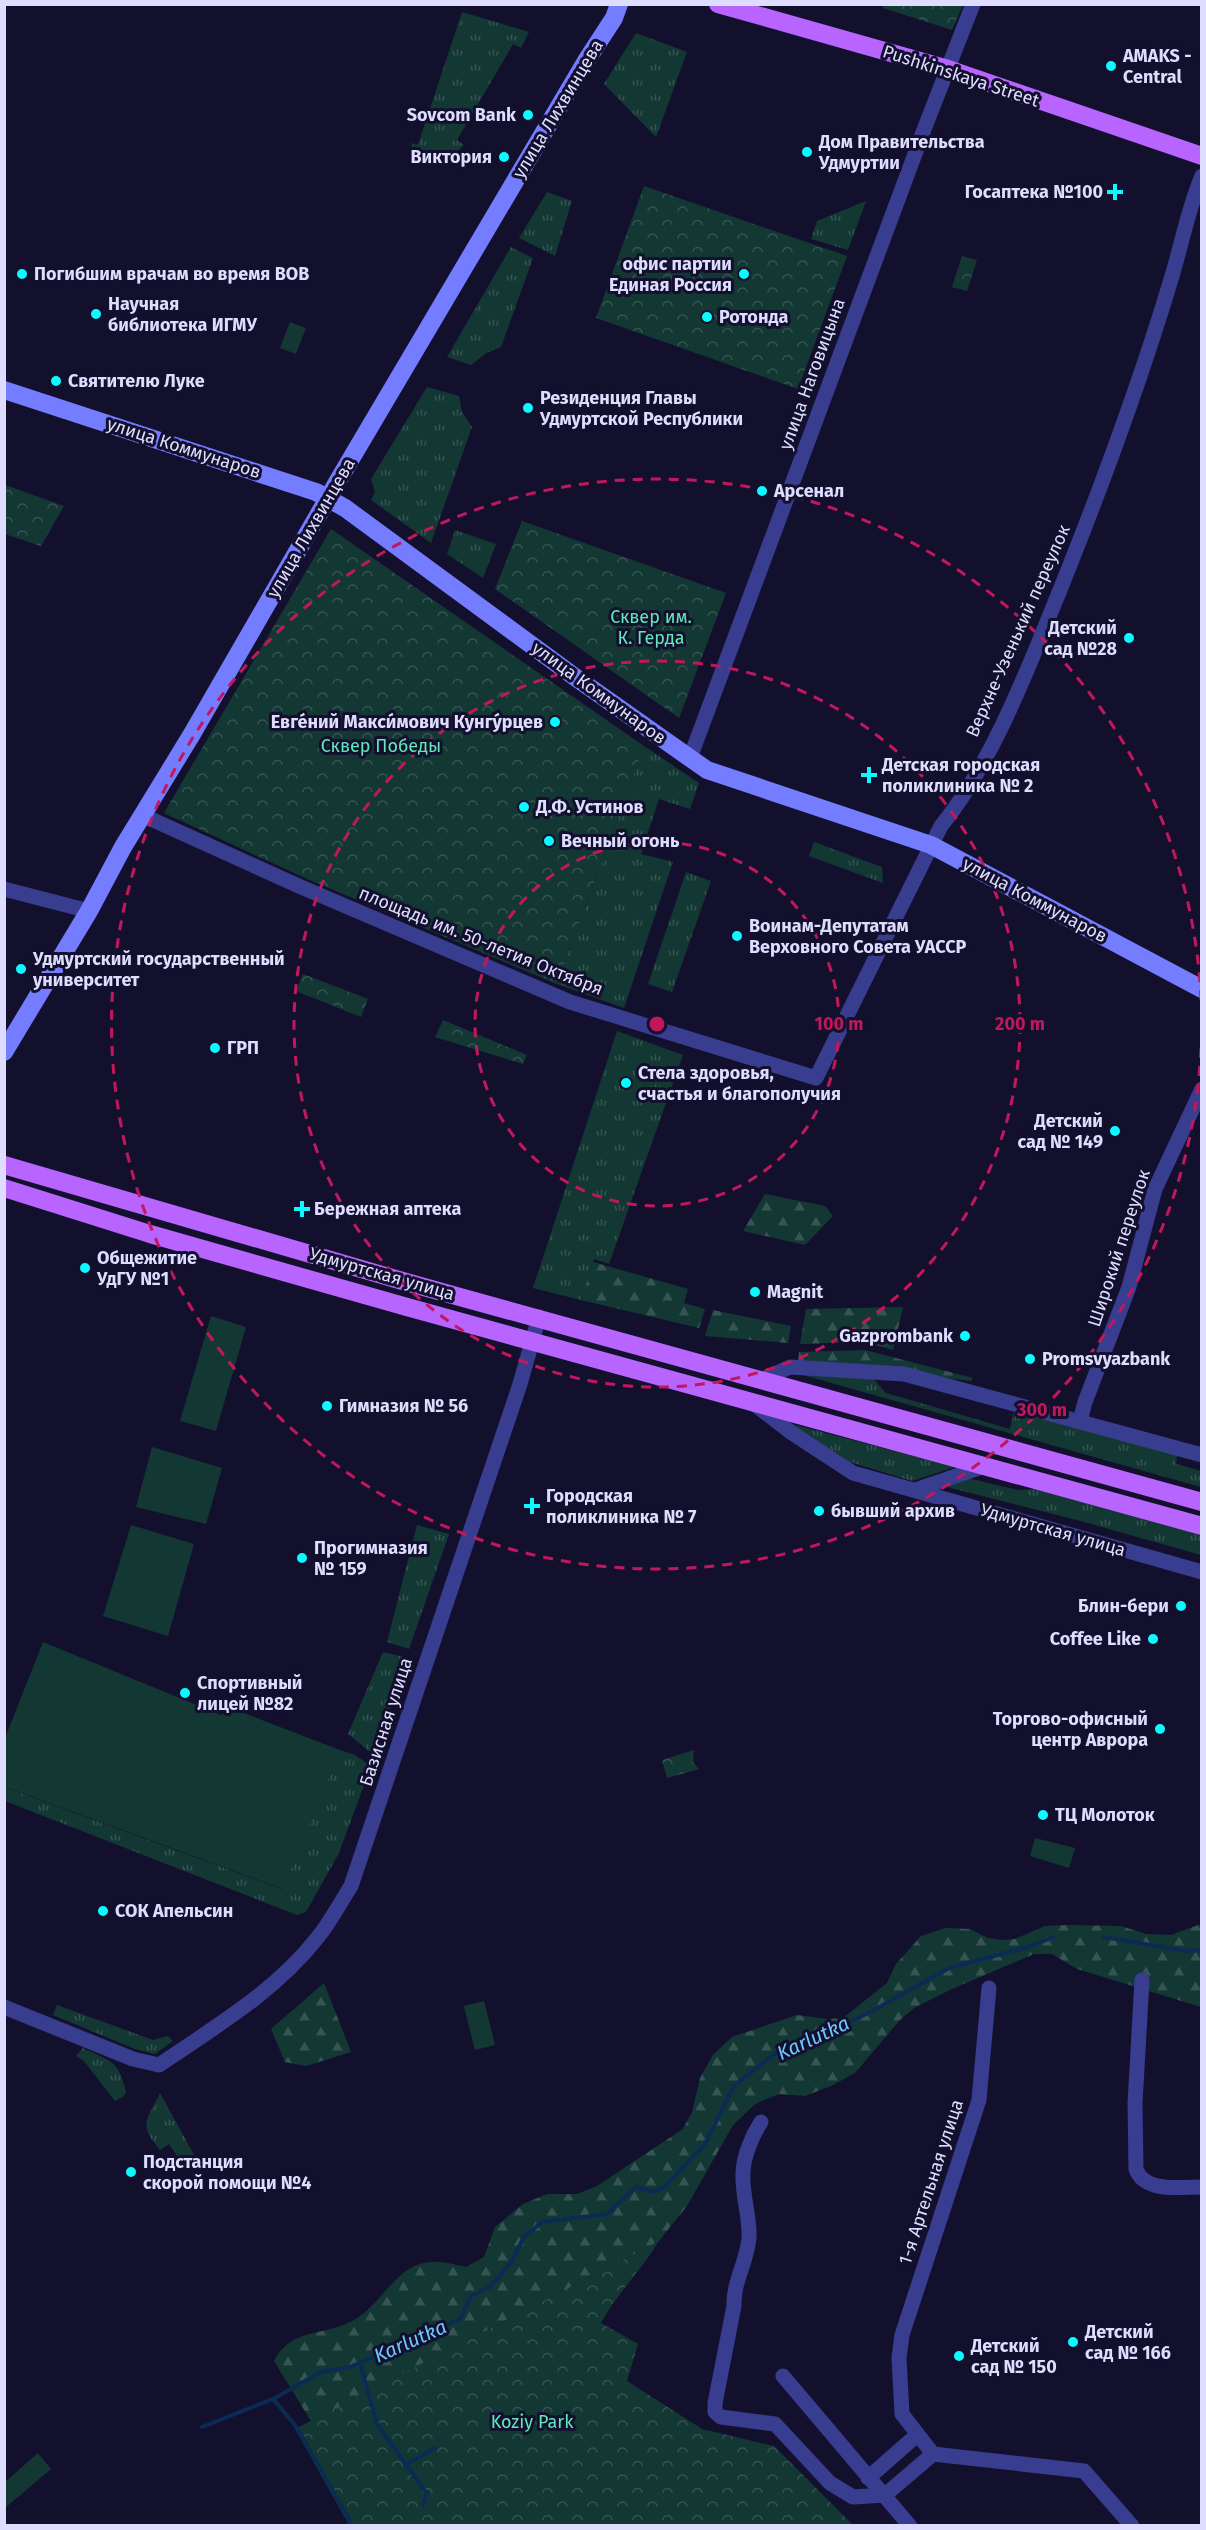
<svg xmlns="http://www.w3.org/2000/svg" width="1206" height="2530" viewBox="0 0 1206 2530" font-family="'Fira Sans',sans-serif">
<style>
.grass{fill:url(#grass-tufts)}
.forest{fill:url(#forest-firs)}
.park{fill:url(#park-crowns)}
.pitch{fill:#133834}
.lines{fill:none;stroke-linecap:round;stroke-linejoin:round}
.stream{stroke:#0a2b53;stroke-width:4}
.street{stroke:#393d8f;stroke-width:15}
.secondary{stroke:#747cff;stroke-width:18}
.primary{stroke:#b864ff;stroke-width:18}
.ring{fill:none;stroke:#c2185b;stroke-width:3;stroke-dasharray:10 8}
.poi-dot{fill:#09fbff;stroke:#13102e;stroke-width:2}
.labels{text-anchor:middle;stroke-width:6;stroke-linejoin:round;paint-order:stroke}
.poi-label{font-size:18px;font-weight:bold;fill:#deddff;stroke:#13102e;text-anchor:start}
.street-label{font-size:18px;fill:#deddff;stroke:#13102e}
.park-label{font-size:18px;fill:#60e8bb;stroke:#13102e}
.water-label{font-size:20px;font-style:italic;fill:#6bc7ff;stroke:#13102e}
.centre{fill:#c2185b;stroke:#13102e;stroke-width:3}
.ring-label{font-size:18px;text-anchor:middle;font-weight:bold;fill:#c2185b;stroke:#13102e;stroke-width:6;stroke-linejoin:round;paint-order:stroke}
</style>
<defs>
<pattern id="grass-tufts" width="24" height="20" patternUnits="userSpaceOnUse" patternTransform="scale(1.5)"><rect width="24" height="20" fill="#133834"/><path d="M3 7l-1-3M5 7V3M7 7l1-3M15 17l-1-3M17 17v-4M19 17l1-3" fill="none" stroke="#355452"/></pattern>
<pattern id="forest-firs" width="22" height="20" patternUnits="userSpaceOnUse" patternTransform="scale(1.5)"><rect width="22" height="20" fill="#133834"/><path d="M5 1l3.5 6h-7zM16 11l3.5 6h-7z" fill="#355452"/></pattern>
<pattern id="park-crowns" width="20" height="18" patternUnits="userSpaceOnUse" patternTransform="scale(1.5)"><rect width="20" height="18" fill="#133834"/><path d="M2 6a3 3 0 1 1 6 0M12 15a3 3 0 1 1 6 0" fill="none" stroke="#355452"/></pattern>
</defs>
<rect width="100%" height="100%" fill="#13102e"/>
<path class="grass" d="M 462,12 L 529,32 L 521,48 L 513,44 L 457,140 L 464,145 L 448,161 L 411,150 L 412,143 L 418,145 Z
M 636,33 L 687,52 L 656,137 L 604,84 Z
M 547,192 L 572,201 L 555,256 L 519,238 Z
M 866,201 L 848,250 L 811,239 L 817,221 Z
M 511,247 L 533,258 L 501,347 L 486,353 L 471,365 L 447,357 Z
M 427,387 L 459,396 L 462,412 L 472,427 L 431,543 L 371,500 L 375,492 L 371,479 Z
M 455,530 L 496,544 L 483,578 L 447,554 Z
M 644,746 L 699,783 L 690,809 L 659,799 L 641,854 L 673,862 L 624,1008 L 557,984 Z
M 814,842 L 882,867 L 883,883 L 809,856 Z
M 686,872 L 711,881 L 672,992 L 648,984 Z
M 617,1031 L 683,1055 L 609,1264 L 594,1259 L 581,1300 L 533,1288 Z
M 796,1373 L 870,1375 L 886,1393 L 1010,1429 L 1014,1410 L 1177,1455 L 1176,1464 L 1201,1471 L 1201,1487 Z
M 788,1423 L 955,1467 L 912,1481 L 850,1462 Z
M 967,1478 L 1018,1490 L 1035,1489 L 1201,1535 L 1201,1555 L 1081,1521 L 939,1485 Z
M 417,1525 L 449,1534 L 409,1649 L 387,1642 Z
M 383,1652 L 408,1658 L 374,1755 L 348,1734 Z
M 340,1750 L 355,1755 L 371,1766 L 339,1853 L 306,1912 L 297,1915 L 5,1801 L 4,1787 L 282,1889 Z
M 57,2005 L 153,2040 L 168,2036 L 173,2041 L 155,2054 L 135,2049 L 53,2015 Z
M 83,2048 C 112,2062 118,2060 126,2092 L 124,2096 L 115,2101 L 84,2061 L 76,2056 Z
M 160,2093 L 198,2162 L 178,2157 L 169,2144 L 160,2150 C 138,2124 146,2122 160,2093 Z"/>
<path class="forest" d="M 765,1194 L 825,1206 L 833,1216 L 805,1245 L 743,1231 Z
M 593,1262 L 688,1289 L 684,1303 L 705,1309 L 699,1328 L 581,1300 Z
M 903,1307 L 893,1350 L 864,1342 L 800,1344 L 806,1309 Z
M 713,1310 L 791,1326 L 788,1343 L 705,1336 Z
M 865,1350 L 973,1378 L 971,1381 L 798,1361 L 799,1352 Z
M 1201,1924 L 1201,2007 L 1077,1969 L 1052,1954 L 1034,1954 L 952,1989 L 914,2008 L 899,2021 L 855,2073 L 831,2086 L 805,2096 L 779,2094 L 755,2104 L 733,2125 L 687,2206 L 658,2242 L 311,2421 L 274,2361 C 291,2326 330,2337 357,2318 C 380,2304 394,2272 420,2264 C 436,2259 450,2263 466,2267 L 484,2257 L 495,2227 L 523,2204 L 547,2194 L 577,2194 L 597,2186 L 683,2129 L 692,2112 L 700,2078 L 713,2055 L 732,2037 L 797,2015 L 828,2019 L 843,2018 L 887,1983 L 896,1964 L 921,1936 L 945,1928 L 970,1929 L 988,1938 L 1003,1940 L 1015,1939 L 1045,1926 L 1066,1925 L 1121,1926 L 1146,1934 L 1171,1935 Z
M 324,1983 L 351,2052 L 306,2066 L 285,2062 L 271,2029 Z"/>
<path class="park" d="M 884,5 L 884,4 L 963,5 L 952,30 L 883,8 Z
M 644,186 L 847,256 L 798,389 L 596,318 Z
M 962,256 L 977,260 L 967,291 L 952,287 Z
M 5,485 L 64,506 L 41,546 L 5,534 Z
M 522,521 L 726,593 L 679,718 L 495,589 Z
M 331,529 L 644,746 L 557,984 L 305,878 L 164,813 Z
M 303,974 L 368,999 L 361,1017 L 296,991 Z
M 443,1020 L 527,1055 L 523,1064 L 435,1037 Z
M 694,1750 L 693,1762 L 699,1769 L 667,1778 L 662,1760 Z
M 658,2242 C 641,2271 617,2293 601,2323 L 638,2344 L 627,2381 L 702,2429 L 774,2446 L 853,2525 L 349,2525 L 295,2429 Z"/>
<path class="pitch" d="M 290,322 L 306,328 L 296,354 L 280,348 Z
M 211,1316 L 246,1327 L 216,1431 L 180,1421 Z
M 152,1447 L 222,1468 L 206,1524 L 136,1507 Z
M 131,1525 L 194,1544 L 168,1636 L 103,1616 Z
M 43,1642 L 221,1715 L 233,1709 L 340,1750 L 283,1889 L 5,1787 L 5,1738 Z
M 1035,1838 L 1075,1848 L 1069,1868 L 1030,1856 Z
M 484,2001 L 495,2045 L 475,2050 L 464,2006 Z
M 38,2453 L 51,2469 L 5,2508 L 5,2482 Z"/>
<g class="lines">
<path class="stream" d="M 1104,1937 L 1186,1951 L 1202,1950
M 360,2363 L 377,2424 L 427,2494 L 423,2505
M 273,2399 L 295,2425 L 353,2526
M 202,2427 L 273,2399 L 321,2372 L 350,2367 L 460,2319 L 471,2296 L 490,2287 L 512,2261 L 524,2237 L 542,2222 L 607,2214 L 636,2187 L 654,2192 L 666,2186 L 705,2144 L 734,2086 L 781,2049 L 834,2030 L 874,2010 L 949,1968 L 1028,1947 L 1054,1937
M 406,2464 L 435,2448"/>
<path class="street" d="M 690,758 L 925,127 L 973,4
M 142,815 L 301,887 L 570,1002 L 816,1078 L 941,826 C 987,770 1022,684 1049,617 C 1094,507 1138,390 1172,276 C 1182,243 1188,209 1202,176
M 4,889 L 89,911
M 761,1380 L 790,1367 L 904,1374 L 1202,1455
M 754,1404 L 792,1433 L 853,1473 L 1202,1572
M 1080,1421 L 1085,1402 L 1129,1287 L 1155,1189 L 1202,1089
M 915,1490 L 982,1467
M 1142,1980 L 1135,2103 L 1136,2169 C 1144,2193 1181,2187 1202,2187
M 4,2007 L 133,2059 L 159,2065 C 215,2027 276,1991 318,1937 C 331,1921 340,1903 351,1886 L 520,1384 L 539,1317
M 761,2122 C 752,2136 743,2157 743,2174 C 742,2196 750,2216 749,2238 C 747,2262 733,2282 734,2306 L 715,2403 L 715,2412 L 721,2417 L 775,2424 L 830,2483 L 853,2497 L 885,2495 L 933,2454 L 902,2414 L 899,2358 L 902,2335 L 979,2100 L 989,1988
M 783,2376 L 910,2526
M 933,2454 L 1084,2471 L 1132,2526
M 868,2478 L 917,2435"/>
<path class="secondary" d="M 4,390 L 316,492 L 345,508 L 575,677 L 707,770 L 931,845 L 1202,989
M 4,1052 L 89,911 L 123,847 L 192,734 L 339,479 L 586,61 L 614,18 L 619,4"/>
<path class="primary" d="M 718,4 L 948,69 L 1202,156
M 4,1165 L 413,1284 L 1202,1502
M 4,1188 L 150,1234 L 407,1307 L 1202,1526"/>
</g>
<g class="ring">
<circle cx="657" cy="1024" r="182"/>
<circle cx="657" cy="1024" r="363"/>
<path d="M1201 1048A545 545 0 1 1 1201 1000"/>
</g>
<g class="poi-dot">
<circle cx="1111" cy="66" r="6"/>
<circle cx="528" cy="115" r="6"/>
<circle cx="807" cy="152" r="6"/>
<circle cx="504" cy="157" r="6"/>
<path d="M1112 183h6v6h6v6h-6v6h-6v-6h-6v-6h6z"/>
<circle cx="22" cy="274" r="6"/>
<circle cx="744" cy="274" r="6"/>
<circle cx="96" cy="314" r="6"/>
<circle cx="707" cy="317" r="6"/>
<circle cx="56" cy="381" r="6"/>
<circle cx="528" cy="408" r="6"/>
<circle cx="762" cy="491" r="6"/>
<circle cx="1129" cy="638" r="6"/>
<circle cx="555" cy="722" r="6"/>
<path d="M866 766h6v6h6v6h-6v6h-6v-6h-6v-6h6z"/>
<circle cx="524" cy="807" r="6"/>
<circle cx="549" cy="841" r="6"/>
<circle cx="737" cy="936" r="6"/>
<circle cx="21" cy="969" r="6"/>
<circle cx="215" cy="1048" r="6"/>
<circle cx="626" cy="1083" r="6"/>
<circle cx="1115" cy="1131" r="6"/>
<path d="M299 1200h6v6h6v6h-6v6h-6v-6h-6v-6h6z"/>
<circle cx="85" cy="1268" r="6"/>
<circle cx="755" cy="1292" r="6"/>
<circle cx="965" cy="1336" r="6"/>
<circle cx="1030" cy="1359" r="6"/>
<circle cx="327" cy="1406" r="6"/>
<path d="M529 1497h6v6h6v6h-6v6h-6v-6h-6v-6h6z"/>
<circle cx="819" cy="1511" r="6"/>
<circle cx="302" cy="1558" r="6"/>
<circle cx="1181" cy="1606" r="6"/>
<circle cx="1153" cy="1639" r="6"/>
<circle cx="185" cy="1693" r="6"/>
<circle cx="1160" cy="1729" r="6"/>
<circle cx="1043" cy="1815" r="6"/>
<circle cx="103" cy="1911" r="6"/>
<circle cx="131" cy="2172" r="6"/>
<circle cx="1073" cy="2342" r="6"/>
<circle cx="959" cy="2356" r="6"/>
</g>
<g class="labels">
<g class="poi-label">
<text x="1123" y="62">AMAKS -<tspan x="1123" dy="21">Central</tspan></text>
<text x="516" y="121" text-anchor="end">Sovcom Bank</text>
<text x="819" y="148">Дом Правительства<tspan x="819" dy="21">Удмуртии</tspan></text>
<text x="492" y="163" text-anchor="end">Виктория</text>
<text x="1103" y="198" text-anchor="end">Госаптека №100</text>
<text x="732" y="270" text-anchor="end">офис партии<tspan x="732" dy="21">Единая Россия</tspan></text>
<text x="34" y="280">Погибшим врачам во время ВОВ</text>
<text x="108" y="310">Научная<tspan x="108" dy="21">библиотека ИГМУ</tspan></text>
<text x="719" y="323">Ротонда</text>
<text x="68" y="387">Святителю Луке</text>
<text x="540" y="404">Резиденция Главы<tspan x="540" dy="21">Удмуртской Республики</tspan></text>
<text x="774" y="497">Арсенал</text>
<text x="1117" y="634" text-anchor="end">Детский<tspan x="1117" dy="21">сад №28</tspan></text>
<text x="543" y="728" text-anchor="end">Евге́ний Макси́мович Кунгу́рцев</text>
<text x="882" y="771">Детская городская<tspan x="882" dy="21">поликлиника № 2</tspan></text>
<text x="536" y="813">Д.Ф. Устинов</text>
<text x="561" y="847">Вечный огонь</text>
<text x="749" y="932">Воинам-Депутатам<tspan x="749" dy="21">Верховного Совета УАССР</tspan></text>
<text x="33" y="965">Удмуртский государственный<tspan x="33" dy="21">университет</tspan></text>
<text x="227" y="1054">ГРП</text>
<text x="638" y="1079">Стела здоровья,<tspan x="638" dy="21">счастья и благополучия</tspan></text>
<text x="1103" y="1127" text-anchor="end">Детский<tspan x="1103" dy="21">сад № 149</tspan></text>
<text x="314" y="1215">Бережная аптека</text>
<text x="97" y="1264">Общежитие<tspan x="97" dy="21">УдГУ №1</tspan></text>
<text x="767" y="1298">Magnit</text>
<text x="953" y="1342" text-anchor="end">Gazprombank</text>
<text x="1042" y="1365">Promsvyazbank</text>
<text x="339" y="1412">Гимназия № 56</text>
<text x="546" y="1502">Городская<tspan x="546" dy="21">поликлиника № 7</tspan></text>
<text x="831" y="1517">бывший архив</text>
<text x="314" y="1554">Прогимназия<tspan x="314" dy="21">№ 159</tspan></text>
<text x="1169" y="1612" text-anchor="end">Блин-бери</text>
<text x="1141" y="1645" text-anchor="end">Coffee Like</text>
<text x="197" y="1689">Спортивный<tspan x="197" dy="21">лицей №82</tspan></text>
<text x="1148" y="1725" text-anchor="end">Торгово-офисный<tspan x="1148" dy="21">центр Аврора</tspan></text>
<text x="1055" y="1821">ТЦ Молоток</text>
<text x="115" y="1917">СОК Апельсин</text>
<text x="143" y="2168">Подстанция<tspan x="143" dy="21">скорой помощи №4</tspan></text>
<text x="1085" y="2338">Детский<tspan x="1085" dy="21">сад № 166</tspan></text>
<text x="971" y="2352">Детский<tspan x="971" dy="21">сад № 150</tspan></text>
</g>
<g class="street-label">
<text transform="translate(961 76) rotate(18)" y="6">Pushkinskaya Street</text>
<text transform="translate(558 109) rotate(-59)" y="6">улица Лихвинцева</text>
<text transform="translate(812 374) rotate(-70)" y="6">улица Наговицына</text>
<text transform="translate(184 448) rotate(18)" y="6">улица Коммунаров</text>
<text transform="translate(311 528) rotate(-60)" y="6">улица Лихвинцева</text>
<text transform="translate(1018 631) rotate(-66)" y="6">Верхне-Узенький переулок</text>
<text transform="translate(599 693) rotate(36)" y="6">улица Коммунаров</text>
<text transform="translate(1035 900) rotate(28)" y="6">улица Коммунаров</text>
<text transform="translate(481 941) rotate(22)" y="6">площадь им. 50-летия Октября</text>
<text transform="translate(1119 1248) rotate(-72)" y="6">Широкий переулок</text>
<text transform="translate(382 1274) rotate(16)" y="6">Удмуртская улица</text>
<text transform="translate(1053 1530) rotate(16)" y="6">Удмуртская улица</text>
<text transform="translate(386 1722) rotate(-72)" y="6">Базисная улица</text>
<text transform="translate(931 2182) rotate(-72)" y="6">1-я Артельная улица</text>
</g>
<g class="park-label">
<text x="651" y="623">Сквер им.<tspan x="651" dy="21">К. Герда</tspan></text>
<text x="381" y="752">Сквер Победы</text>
<text x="532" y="2428">Koziy Park</text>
</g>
<g class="water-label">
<text transform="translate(813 2038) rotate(-25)" y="7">Karlutka</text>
<text transform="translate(410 2341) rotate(-24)" y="7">Karlutka</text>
</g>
</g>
<circle cx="657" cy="1024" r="9" class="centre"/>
<g class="ring-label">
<text x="839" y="1030">100 m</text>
<text x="1020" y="1030">200 m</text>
<text x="1042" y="1416">300 m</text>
</g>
<rect width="1206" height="2530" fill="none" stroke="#deddff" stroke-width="12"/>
</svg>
